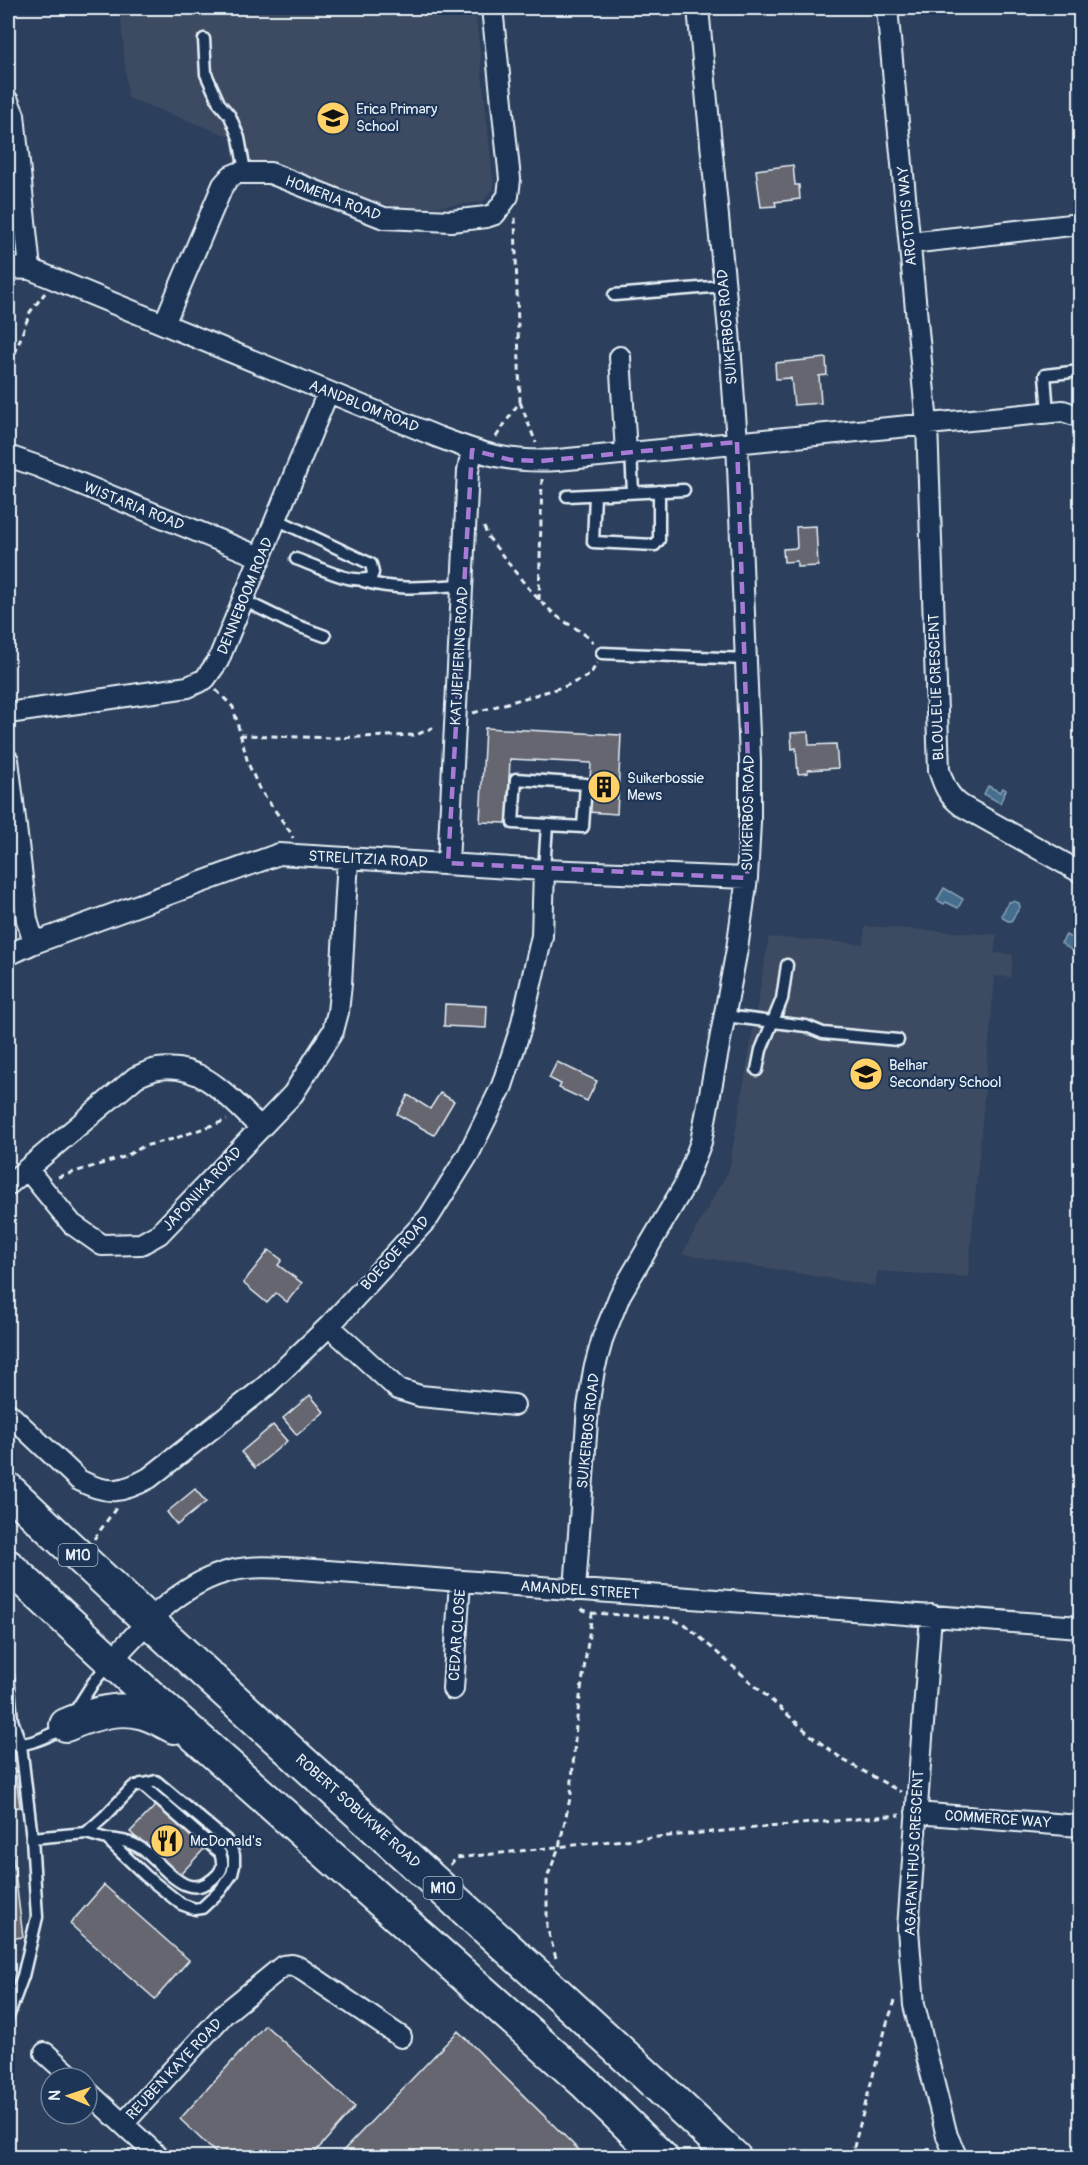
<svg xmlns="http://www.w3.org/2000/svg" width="1088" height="2165" viewBox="0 0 1088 2165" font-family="Pangolin,sans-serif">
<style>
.built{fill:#3d4b62}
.water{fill:#456d8d;stroke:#86a2b8;stroke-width:1.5}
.building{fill:#666670;stroke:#e8f1f8;stroke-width:1.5}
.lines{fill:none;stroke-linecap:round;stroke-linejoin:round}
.lane-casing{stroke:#e8f1f8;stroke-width:15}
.street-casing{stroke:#e8f1f8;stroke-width:24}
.primary-casing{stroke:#e8f1f8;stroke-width:36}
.path{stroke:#e8f1f8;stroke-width:3;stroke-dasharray:6 4.5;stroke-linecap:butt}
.lane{stroke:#1d3557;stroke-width:10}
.street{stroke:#1d3557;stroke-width:20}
.primary{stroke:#1d3557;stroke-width:32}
.marked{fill:none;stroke:#a77bd6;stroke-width:4.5;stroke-dasharray:12 8;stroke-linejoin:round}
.labels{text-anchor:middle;stroke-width:4.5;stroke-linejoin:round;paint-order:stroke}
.shield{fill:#1d3557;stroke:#abb9c8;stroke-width:1.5}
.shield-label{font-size:14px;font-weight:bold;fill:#e8f1f8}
.poi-label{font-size:15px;fill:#e8f1f8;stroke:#1d3557;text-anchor:start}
.street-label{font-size:15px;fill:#e8f1f8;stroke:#1d3557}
</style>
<rect width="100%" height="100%" fill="#2c3f5c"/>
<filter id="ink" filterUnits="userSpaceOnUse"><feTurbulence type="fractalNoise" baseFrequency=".0167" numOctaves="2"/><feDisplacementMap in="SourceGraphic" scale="12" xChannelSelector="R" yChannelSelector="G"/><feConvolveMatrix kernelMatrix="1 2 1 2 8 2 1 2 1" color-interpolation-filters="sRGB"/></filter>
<g filter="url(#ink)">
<path class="built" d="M 120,8 L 475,8 L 494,188 L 483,202 L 411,209 L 375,202 L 271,162 L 234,163 L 231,137 L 128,98 Z
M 865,926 L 997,935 L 994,953 L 1013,954 L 1011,977 L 995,976 L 968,1277 L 878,1271 L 875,1286 L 682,1254 L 729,1170 L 769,937 L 863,944 Z"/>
<path class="water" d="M 988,786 L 1000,792 L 1003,788 L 1006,790 L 1000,803 L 984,794 Z
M 944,888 L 963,899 L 958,908 L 946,902 L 944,904 L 937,900 Z
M 1013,901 L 1019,903 L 1020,907 L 1011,921 L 1008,921 L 1003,918 L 1002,914 L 1009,902 Z
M 1066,935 L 1080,943 L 1077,954 L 1061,943 Z"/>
<path class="building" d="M 793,165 L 795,185 L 799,185 L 800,199 L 775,202 L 776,206 L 761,207 L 756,170 Z
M 826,358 L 827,375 L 819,376 L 821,403 L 794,405 L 791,378 L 776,379 L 775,363 Z
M 816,526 L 818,566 L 797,567 L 797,561 L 784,562 L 783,549 L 797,548 L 796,527 Z
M 485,728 L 621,735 L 617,814 L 588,812 L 591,763 L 510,759 L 507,823 L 480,822 Z
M 808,732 L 809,745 L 836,744 L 838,768 L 808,770 L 808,773 L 798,774 L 796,748 L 792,749 L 791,733 Z
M 445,1004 L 487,1006 L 486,1028 L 444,1026 Z
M 557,1062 L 597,1081 L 587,1101 L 559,1088 L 561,1084 L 549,1078 Z
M 440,1093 L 454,1101 L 434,1135 L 397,1114 L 408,1095 L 430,1109 Z
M 269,1250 L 282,1260 L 278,1265 L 302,1283 L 287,1302 L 276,1293 L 267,1303 L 243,1283 Z
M 310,1395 L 324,1412 L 297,1435 L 283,1418 Z
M 273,1425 L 287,1441 L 255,1468 L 241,1452 Z
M 195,1489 L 206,1502 L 177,1525 L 167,1512 Z
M 15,1769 L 20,1807 L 8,1808 L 8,1770 Z
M 157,1804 L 204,1849 L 178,1877 L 130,1832 Z
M 8,1817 L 23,1937 L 8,1939 Z
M 104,1885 L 189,1960 L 155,1999 L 70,1924 Z
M 8,1939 L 14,1987 L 8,1988 Z
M 265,2025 L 355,2107 L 310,2158 L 221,2158 L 180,2119 Z
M 458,2031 L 587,2158 L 342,2158 L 339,2155 Z"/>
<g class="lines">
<defs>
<path id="lane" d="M 204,39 L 206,74 L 219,103 L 230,116 L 239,138 L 245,171
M 614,295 L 724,286
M 1048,413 L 1045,375 L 1080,371
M 631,452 L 633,492
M 595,495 L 593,542 L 655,545 L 659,540 L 659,491
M 567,496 L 684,490
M 276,519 L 371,564 L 373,573 L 371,578 C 350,585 317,566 296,559
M 363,581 C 396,591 428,587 462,585
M 243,600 L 290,623 L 325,636
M 602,653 L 746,659
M 516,779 L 586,784 L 583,827 L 513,823 Z
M 544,870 L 547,825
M 725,1016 L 806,1026 L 823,1033 L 898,1040
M 757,1070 L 761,1050 L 782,999 L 787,965
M 8,1676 L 12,1720 L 21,1745 L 32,1838 L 37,1917 L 23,1976 L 8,2017
M 74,1713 L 93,1683 L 110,1662
M 8,1746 C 30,1744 47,1739 65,1725
M 32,1838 L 86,1833 L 107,1839 L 146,1876 L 181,1904 L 195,1909 L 202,1908 L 220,1891 L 232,1874 L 234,1866 L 234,1855 L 226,1840 L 156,1781 L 133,1787 L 105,1816 L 86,1833
M 107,1839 C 118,1840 129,1841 139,1847 C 163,1861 186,1909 218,1874 C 224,1868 223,1861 220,1853 L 141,1784"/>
<path id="street" d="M 887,8 L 927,424 L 939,770 C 944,786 948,796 962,806 L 1080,872
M 8,101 L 14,115 L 30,269
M 910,243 L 1080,224
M 8,268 L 30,269 L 438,437 C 483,454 508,463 558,460 L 1063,411 L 1080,417
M 164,324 L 223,185 L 231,176 L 238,173 L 270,173 L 384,218 L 451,221 L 486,217 L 495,214 L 508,196 L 510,179 L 492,8
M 620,357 L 626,452
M 8,456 L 37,466 L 260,557
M 8,713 L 188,687 L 205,679 L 218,661 L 328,392
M 8,760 L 27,920 L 34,943
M 448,863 L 468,471 L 472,450
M 8,955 L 34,943 L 279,854 L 544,870 L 747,878
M 27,1169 L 72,1224 L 102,1245 L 141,1244 L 159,1234 L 293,1094 L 333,1031 L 338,1012 L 341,984 L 348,858
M 8,1185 L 136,1077 C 143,1074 151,1070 158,1069 C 204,1063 230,1099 260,1127
M 329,1326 L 398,1389 L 420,1396 L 514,1405
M 8,1413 L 79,1480 C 107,1495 122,1493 149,1478 L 266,1386 L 329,1326 L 429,1217 L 469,1153 L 502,1086 L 521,1027 L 542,936 L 544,870
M 575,1590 L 588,1407 L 594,1370 L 603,1337 L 620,1295 L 684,1186 L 701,1142 L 737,949 L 747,878 L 750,822 L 750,760 L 737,442 L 729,331 L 698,8
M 931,1615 L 908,1929 L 914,2005 L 947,2136 L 957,2158
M 111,1661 C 142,1627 177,1587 223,1573 C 244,1566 266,1567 287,1568 L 1080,1627
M 453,1689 L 460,1581
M 916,1813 L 1080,1826
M 45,2053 L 73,2078
M 87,2091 L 160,2158
M 123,2124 L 224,2014 L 283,1966 L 292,1965 L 298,1967 L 401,2037"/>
<path id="primary" d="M 8,1489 C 246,1716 495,1932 735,2158
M 8,1566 L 111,1661 L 585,2083 L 662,2158
M 66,1725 C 89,1715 119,1705 144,1713 C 154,1716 165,1722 174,1727"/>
</defs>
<use href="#lane" class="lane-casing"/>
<use href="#street" class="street-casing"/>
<use href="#primary" class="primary-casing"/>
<path class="path" d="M 8,373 L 30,312 L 45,293
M 520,402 L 536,443
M 496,437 L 520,401 L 515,217
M 484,527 L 488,537 C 509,563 527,590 552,612 C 565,624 581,629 593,642
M 539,600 L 542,479
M 216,690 L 233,707 L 248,763 L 259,788 L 291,833 L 293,838
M 473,713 L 566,686 L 590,675 L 597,663
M 240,735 L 333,738 L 416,735 L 437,726
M 58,1177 L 124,1157 L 144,1146 L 173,1139 L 227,1120
M 94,1539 L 116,1508
M 581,1609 L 592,1613 L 668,1618 L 686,1625 L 814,1738 L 845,1761 L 901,1792
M 450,1865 L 456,1858 L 602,1842 L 900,1815
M 556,1958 L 547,1927 L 547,1878 L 559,1847 L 571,1794 L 576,1725 L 592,1614
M 851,2158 L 887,2023 L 895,2001
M 917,2158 L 933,2146"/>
<use href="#lane" class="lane"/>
<use href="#street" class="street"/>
<use href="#primary" class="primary"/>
</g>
</g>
<path class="marked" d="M 737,442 L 750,822 L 747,878 L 448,863 L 472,450 L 511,460 L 541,461 Z"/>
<defs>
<symbol id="school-disc" viewBox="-11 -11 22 22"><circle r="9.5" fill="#ffd166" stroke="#1d3557"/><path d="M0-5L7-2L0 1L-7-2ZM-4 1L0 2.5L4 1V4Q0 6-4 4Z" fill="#111"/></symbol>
<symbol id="building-disc" viewBox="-11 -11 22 22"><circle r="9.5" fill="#ffd166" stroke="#1d3557"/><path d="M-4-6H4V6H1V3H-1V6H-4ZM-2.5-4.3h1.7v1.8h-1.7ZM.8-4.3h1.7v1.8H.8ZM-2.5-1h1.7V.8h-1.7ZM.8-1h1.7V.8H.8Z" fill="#111"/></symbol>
<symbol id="restaurant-disc" viewBox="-11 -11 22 22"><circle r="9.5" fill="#ffd166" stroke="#1d3557"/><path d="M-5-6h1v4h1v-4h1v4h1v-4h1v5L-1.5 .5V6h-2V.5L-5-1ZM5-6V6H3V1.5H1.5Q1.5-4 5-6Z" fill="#111"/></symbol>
</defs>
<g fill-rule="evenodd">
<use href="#school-disc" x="314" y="99" width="38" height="38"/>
<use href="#building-disc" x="585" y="768" width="38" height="38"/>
<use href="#school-disc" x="847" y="1055" width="38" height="38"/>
<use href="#restaurant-disc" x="148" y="1822" width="38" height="38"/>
</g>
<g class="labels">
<g class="shield">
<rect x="58.5" y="1544" width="39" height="22" rx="4.5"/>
<rect x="423.5" y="1877" width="39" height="22" rx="4.5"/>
</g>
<g class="shield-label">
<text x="78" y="1560">M10</text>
<text x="443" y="1893">M10</text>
</g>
<g class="poi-label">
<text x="356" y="114">Erica Primary<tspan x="356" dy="17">School</tspan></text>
<text x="627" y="783">Suikerbossie<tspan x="627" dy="17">Mews</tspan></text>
<text x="889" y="1070">Belhar<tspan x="889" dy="17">Secondary School</tspan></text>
<text x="190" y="1846">McDonald's</text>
</g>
<g class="street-label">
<text transform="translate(333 198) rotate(21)" y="5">HOMERIA ROAD</text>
<text transform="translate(907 216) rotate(-95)" y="5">ARCTOTIS WAY</text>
<text transform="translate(727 327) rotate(-95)" y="5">SUIKERBOS ROAD</text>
<text transform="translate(364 406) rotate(22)" y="5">AANDBLOM ROAD</text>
<text transform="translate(134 506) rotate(22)" y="5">WISTARIA ROAD</text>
<text transform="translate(245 596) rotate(-68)" y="5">DENNEBOOM ROAD</text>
<text transform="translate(459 656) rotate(-87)" y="5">KATJIEPIERING ROAD</text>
<text transform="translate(936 687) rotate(-92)" y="5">BLOULELIE CRESCENT</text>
<text transform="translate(748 813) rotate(-89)" y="5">SUIKERBOS ROAD</text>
<text transform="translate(368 859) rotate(3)" y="5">STRELITZIA ROAD</text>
<text transform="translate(202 1189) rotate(-47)" y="5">JAPONIKA ROAD</text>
<text transform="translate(395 1253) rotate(-48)" y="5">BOEGOE ROAD</text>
<text transform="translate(588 1431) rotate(-84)" y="5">SUIKERBOS ROAD</text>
<text transform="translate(580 1590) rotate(4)" y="5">AMANDEL STREET</text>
<text transform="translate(457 1635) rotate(-86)" y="5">CEDAR CLOSE</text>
<text transform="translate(358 1811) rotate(42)" y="5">ROBERT SOBUKWE ROAD</text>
<text transform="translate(998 1819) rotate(4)" y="5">COMMERCE WAY</text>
<text transform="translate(914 1853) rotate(-87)" y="5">AGAPANTHUS CRESCENT</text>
<text transform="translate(174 2069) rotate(-47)" y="5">REUBEN KAYE ROAD</text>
</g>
</g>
<rect width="1088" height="2165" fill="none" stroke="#1d3557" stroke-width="30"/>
<rect x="15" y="15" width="1058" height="2135" fill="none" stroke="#e8f1f8" stroke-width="2" filter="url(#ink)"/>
<g transform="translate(69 2096) rotate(272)"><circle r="28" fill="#1d3557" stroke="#6e8097" stroke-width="1.5"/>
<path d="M0-4.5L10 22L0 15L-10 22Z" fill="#ffd166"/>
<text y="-9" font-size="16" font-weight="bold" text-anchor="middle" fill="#e8f1f8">N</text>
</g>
</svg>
